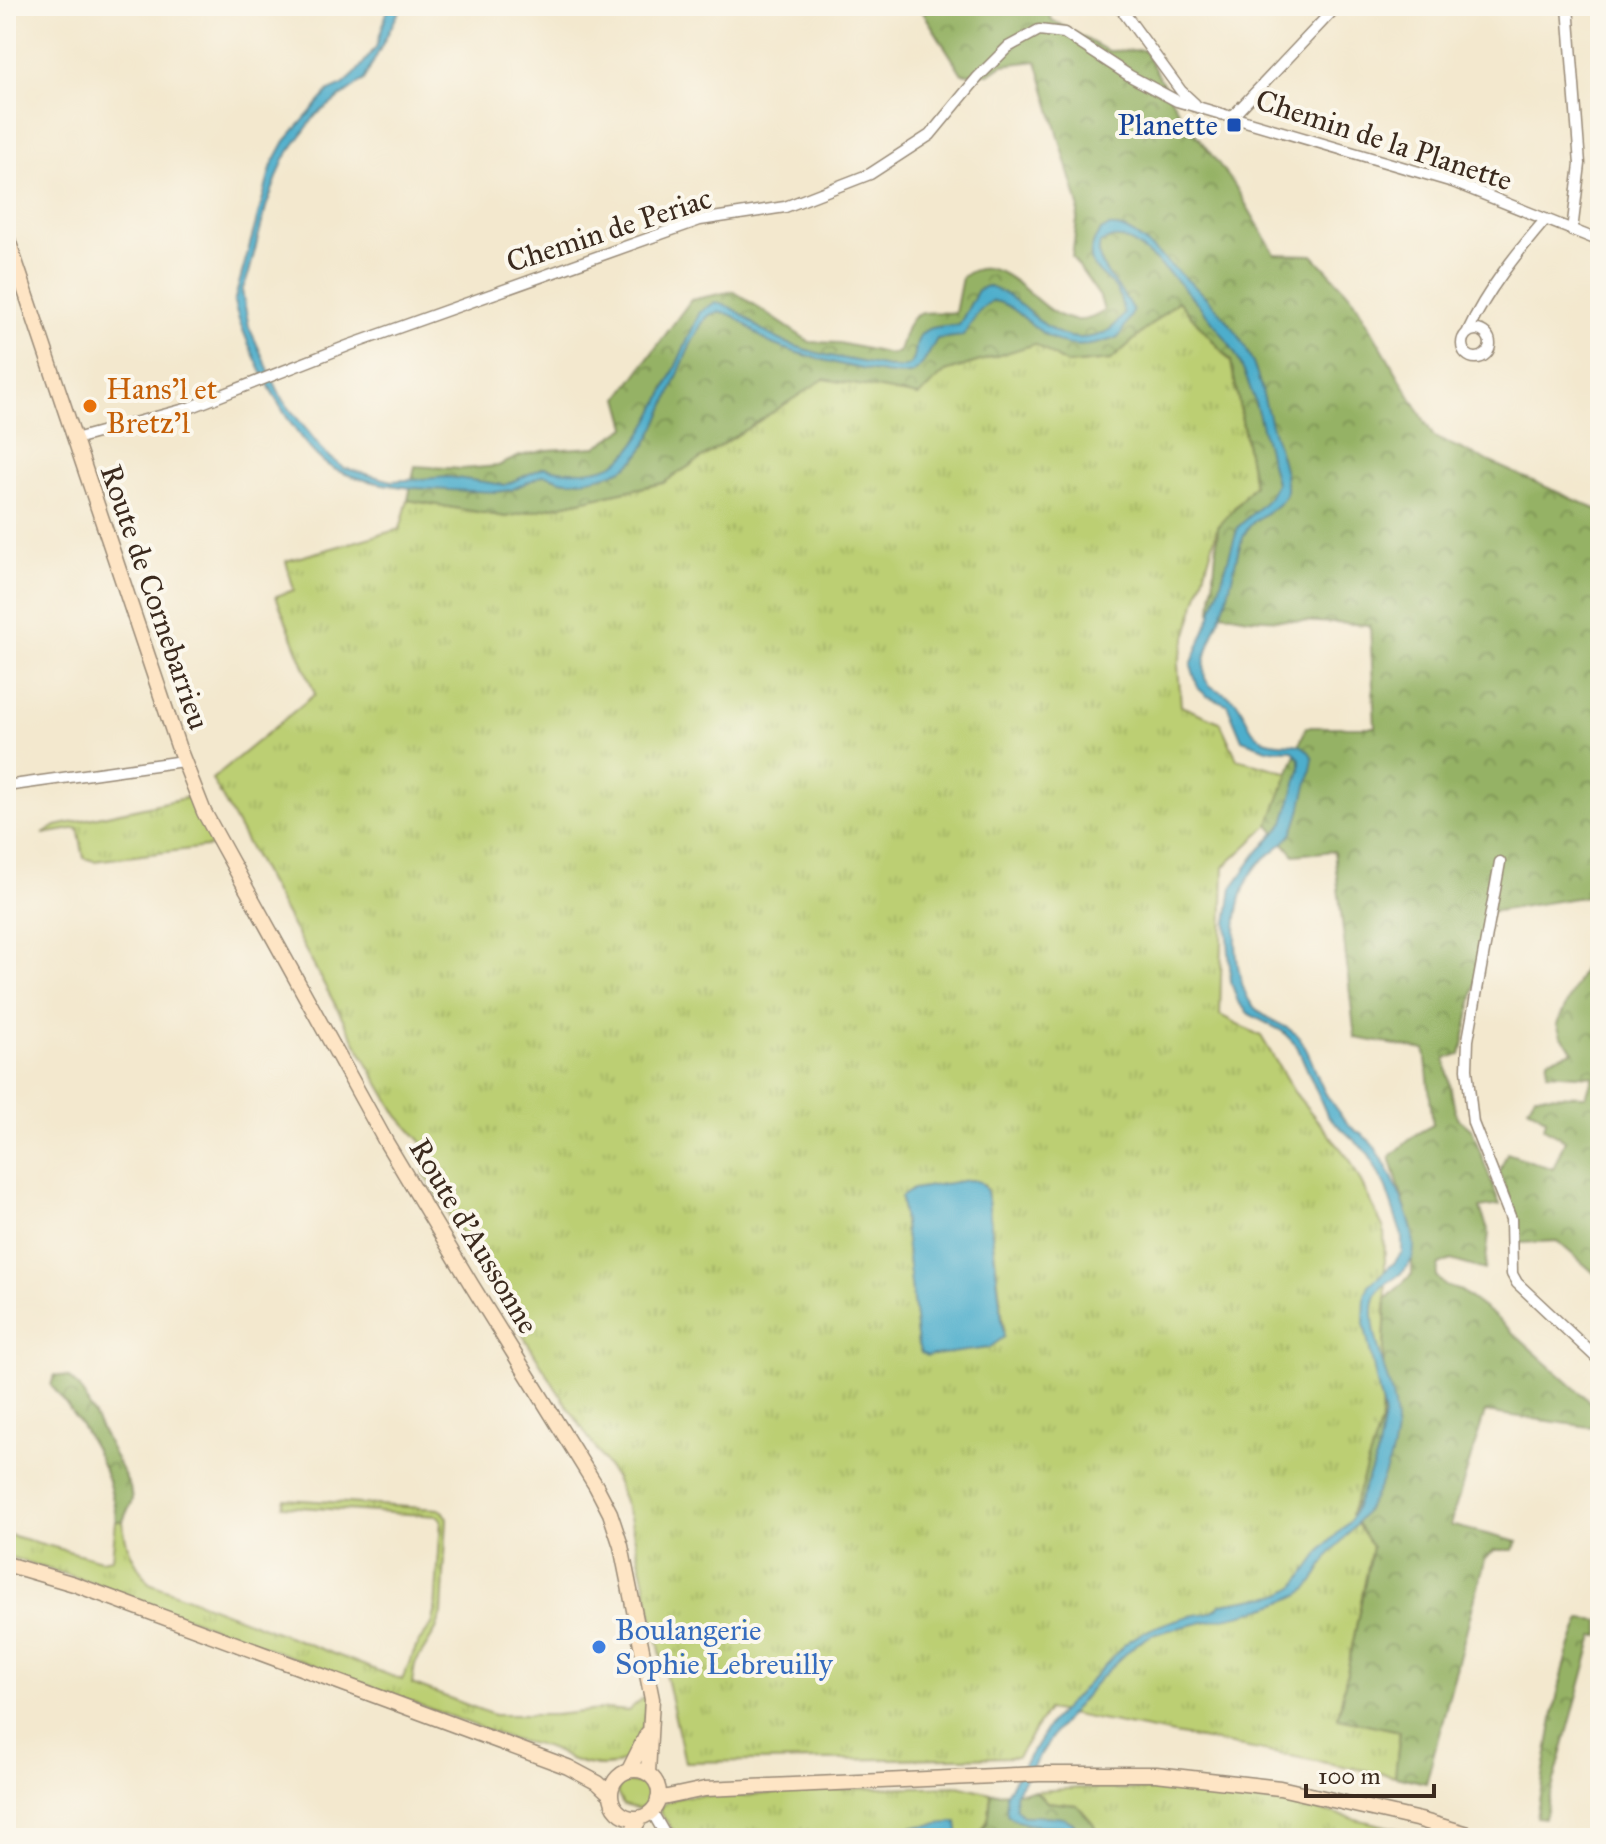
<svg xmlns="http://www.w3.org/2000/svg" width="1606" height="1844" viewBox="0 0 1606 1844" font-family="'IM FELL Great Primer',serif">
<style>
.grass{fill:url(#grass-tufts);stroke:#7c7c48;stroke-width:2;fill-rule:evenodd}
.forest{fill:url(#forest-crowns);stroke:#686e42;stroke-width:2}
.water{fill:#4daecc;stroke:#446c75;stroke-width:2}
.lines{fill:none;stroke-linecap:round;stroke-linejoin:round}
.minor-casing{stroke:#978976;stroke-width:13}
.secondary-casing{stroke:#978976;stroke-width:17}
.minor{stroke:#fff;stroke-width:10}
.secondary{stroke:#fee5c5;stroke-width:14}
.transit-dot{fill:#1a4fb4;stroke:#fbf7ec;stroke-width:3}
.food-dot{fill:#e8710a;stroke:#fbf7ec;stroke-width:3}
.shop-dot{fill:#3f7fe0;stroke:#fbf7ec;stroke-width:3}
.labels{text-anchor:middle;stroke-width:8;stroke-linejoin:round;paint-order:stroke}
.transit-label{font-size:30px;fill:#164399;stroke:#fbf7ec;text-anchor:end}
.street-label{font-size:30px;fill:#3b2a1e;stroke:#fbf7ec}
.food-label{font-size:30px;fill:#c56008;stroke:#fbf7ec;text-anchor:start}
.shop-label{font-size:30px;fill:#366cbe;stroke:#fbf7ec;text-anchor:start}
</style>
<defs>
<pattern id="grass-tufts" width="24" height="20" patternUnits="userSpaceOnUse" patternTransform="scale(2)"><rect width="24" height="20" fill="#bccf73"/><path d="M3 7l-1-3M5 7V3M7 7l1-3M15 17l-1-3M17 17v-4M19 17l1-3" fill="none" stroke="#a2b263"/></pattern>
<pattern id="forest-crowns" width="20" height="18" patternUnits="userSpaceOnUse" patternTransform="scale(2)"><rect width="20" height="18" fill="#95b265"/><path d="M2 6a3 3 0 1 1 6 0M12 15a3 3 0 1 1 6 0" fill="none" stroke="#7b9153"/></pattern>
</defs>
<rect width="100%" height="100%" fill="#fbf7ec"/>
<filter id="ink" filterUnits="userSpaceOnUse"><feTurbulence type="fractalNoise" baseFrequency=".0125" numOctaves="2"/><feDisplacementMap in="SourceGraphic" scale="16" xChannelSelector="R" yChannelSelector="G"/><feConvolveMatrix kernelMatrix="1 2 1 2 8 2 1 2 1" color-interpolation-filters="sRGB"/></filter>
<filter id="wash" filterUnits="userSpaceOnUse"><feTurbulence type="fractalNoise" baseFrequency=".006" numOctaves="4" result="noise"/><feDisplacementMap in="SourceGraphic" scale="32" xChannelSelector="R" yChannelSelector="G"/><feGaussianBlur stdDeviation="1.8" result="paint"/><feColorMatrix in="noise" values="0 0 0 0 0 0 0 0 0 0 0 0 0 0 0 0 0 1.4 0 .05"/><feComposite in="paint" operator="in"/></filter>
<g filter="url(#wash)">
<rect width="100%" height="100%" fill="#f3e8ce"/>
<path class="grass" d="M 1178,300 L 1231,362 L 1254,485 L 1218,527 L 1178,665 L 1181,706 L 1220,722 L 1237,759 L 1290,773 L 1269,825 L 1224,867 L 1220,1015 L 1261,1036 L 1294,1092 L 1350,1160 L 1384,1229 L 1386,1299 L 1381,1423 L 1351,1514 L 1372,1547 L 1338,1717 L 1400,1731 L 1395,1776 L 1048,1710 L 1017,1757 L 685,1762 L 630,1517 L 615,1478 L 555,1387 L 424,1174 L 426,1147 L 398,1116 L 368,1065 L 212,779 L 315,694 L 276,596 L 294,590 L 286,561 L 400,529 L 408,500 L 506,517 L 663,483 L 824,378 L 918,396 L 945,372 L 1035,343 L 1067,364 L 1111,360 ZM 984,1184 L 987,1192 L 1004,1329 L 918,1345 L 901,1197 Z
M 190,797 L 215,846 L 94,861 L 84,858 L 78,828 L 43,834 L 56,826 Z
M 285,1499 L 439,1509 L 444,1512 L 447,1518 L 442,1614 L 436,1630 L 415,1664 L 412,1684 L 494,1715 L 555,1715 L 608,1709 L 628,1711 L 647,1694 C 643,1746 633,1781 573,1760 C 565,1758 558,1752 550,1749 C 539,1744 525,1743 513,1740 L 100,1585 L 6,1556 L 6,1534 L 101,1560 L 112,1558 L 116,1521 L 123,1521 C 124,1546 135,1563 149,1583 L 402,1680 L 418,1643 L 432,1625 L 435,1612 L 441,1520 L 438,1516 L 283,1506 Z
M 621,1781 L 652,1786 L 650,1802 L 639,1809 L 623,1805 L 617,1793 Z
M 962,1786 L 991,1793 C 990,1814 990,1824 975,1838 L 959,1838 L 956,1822 L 913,1827 L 913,1838 L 679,1838 L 660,1813 L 660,1807 C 682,1788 718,1799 745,1796 C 817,1788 890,1788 962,1786 Z
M 1081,1788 L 1185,1791 L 1296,1805 L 1436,1838 L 1445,1834 L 1458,1838 L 1100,1838 L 1093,1823 L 1077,1805 L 1047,1802 L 1035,1791 Z"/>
<path class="forest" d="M 919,6 L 1043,6 L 1052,20 L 1108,51 L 1144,50 L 1179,112 L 1234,184 L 1275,254 L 1313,255 L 1353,298 L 1434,437 L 1600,511 L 1600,894 L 1490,912 L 1461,1055 L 1445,1058 L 1455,1111 L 1459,1119 L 1472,1130 L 1500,1205 L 1480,1208 L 1489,1232 L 1485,1270 L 1451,1260 L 1439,1265 L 1436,1276 L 1445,1286 L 1461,1291 L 1493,1315 L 1600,1411 L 1600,1418 L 1590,1427 L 1485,1412 L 1450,1525 L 1518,1542 L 1513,1550 L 1494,1550 L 1485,1560 L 1426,1783 L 1395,1776 L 1400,1731 L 1338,1718 L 1372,1547 L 1351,1514 L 1381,1423 L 1386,1299 L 1412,1274 L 1412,1230 L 1390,1157 L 1416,1134 L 1433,1125 L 1425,1050 L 1355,1038 L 1334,851 L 1294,855 L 1269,825 L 1306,727 L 1375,727 L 1370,625 L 1248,618 L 1211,611 L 1218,527 L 1254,485 L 1231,361 L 1178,301 L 1111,360 L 1067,364 L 1035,344 L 945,372 L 919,396 L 824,379 L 663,483 L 506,517 L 408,500 L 415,466 L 462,469 L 498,466 L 520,456 L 547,450 L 596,447 L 627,427 L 619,398 L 691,300 L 733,291 L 810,342 L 839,343 L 890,354 L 899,352 C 911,309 912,312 955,313 L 962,277 C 1015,237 1046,353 1104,311 L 1100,297 L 1072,257 L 1079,206 L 1037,61 L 1002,65 L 989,74 L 962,74 Z
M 1600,934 L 1600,1278 L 1557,1241 L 1520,1243 L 1517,1217 L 1499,1173 L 1507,1153 L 1553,1169 L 1565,1140 L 1544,1128 L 1546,1119 L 1528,1107 L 1535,1095 L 1586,1096 L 1593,1076 L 1547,1073 L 1548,1059 L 1574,1051 L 1561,1036 L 1557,1024 Z
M 55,1375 L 68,1377 L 80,1388 L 130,1487 L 132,1500 L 123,1521 L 116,1521 C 112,1469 84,1425 51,1385 Z
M 1581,1619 L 1600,1621 L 1600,1636 L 1594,1636 L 1544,1818 L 1536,1817 C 1549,1751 1554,1681 1581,1619 Z
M 1035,1791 L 1047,1802 L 1077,1805 L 1093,1823 L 1100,1838 L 975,1838 C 990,1824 990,1814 991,1793 Z"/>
<path class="water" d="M 389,6 L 402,6 L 364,80 L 316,115 L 284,159 L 266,207 L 249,273 L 242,291 L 249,327 L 282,399 L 326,454 L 344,468 L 392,481 L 449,477 L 505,485 L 544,467 C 565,473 602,474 621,459 C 650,436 682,349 700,312 L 714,303 C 741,306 750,325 772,336 C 809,356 857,360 898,369 C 923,365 910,348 921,334 C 929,325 949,326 959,325 L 978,290 L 986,286 C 1028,296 1046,349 1095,336 C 1109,333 1115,326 1124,314 C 1122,307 1121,297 1117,291 C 1107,275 1085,270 1092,247 C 1106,200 1151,247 1170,265 C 1202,292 1235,321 1252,361 C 1261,383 1266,408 1273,431 C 1278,448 1287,472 1286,490 C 1284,509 1257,514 1248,528 C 1236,548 1234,575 1227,597 C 1221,618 1209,639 1205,660 C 1204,665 1204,674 1205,678 C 1210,692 1231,692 1238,704 C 1249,720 1249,738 1272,742 C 1291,746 1302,738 1313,758 C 1312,769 1297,826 1292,834 C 1283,846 1267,854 1257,866 C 1236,892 1234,927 1237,958 C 1239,975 1243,997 1256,1009 C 1269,1022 1288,1024 1300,1039 C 1314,1058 1316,1081 1329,1099 C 1335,1108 1343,1119 1351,1127 C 1359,1134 1369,1138 1374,1146 C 1389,1167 1422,1234 1412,1259 C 1401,1285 1372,1276 1373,1314 C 1374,1352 1396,1389 1396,1427 C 1395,1456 1379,1492 1362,1516 C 1353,1530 1341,1541 1331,1553 C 1320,1567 1315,1587 1298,1595 C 1253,1618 1199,1619 1152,1635 L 1135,1645 L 1099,1679 L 1055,1732 L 1015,1794 L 1016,1808 L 1023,1816 C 1048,1817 1073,1811 1084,1838 L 1070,1838 L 1062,1826 C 1043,1826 1021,1827 1007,1814 L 1006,1793 L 1051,1722 L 1125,1644 C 1142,1631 1164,1623 1185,1617 C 1199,1613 1212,1615 1221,1604 L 1282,1594 L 1296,1586 L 1323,1548 L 1350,1521 L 1377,1457 L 1384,1416 L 1364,1323 L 1365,1295 L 1369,1285 L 1394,1263 L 1402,1252 L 1402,1236 L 1386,1188 L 1369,1154 L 1327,1115 L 1297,1046 L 1282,1031 L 1249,1014 L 1238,1002 L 1231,982 L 1227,923 L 1232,888 L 1258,852 L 1284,823 L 1300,770 L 1300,759 L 1292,750 L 1267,749 L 1242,740 L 1227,704 L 1207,696 L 1198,688 L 1191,665 L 1211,615 L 1238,527 L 1269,498 L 1276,483 C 1265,442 1257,397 1238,359 C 1224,329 1154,250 1124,239 C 1115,236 1108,239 1100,243 C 1092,269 1125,288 1133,312 L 1119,337 C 1076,353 1057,348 1023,317 C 1014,309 1003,301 991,301 L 979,311 L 963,336 L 937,339 C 930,350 924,367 912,373 C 896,381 789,353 770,343 C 752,334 735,306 712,314 C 703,317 699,331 694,338 C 677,370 655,449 626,467 C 610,476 585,481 567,481 C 558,481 552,475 543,475 L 511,490 L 496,492 C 443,489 388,492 338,471 C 297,454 244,345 234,302 L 272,165 L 285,141 L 329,91 L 343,85 L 355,74 L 376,47 Z
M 968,1180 C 979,1180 983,1183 987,1192 L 1004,1337 L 989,1348 L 927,1356 L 921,1353 L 918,1345 L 901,1197 L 913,1189 Z
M 957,1822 L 959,1838 L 913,1838 L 912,1827 Z"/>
</g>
<g filter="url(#ink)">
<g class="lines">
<defs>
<path id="minor" d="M 1119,6 L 1181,91 L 1195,104
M 1568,6 L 1580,164 L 1572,231
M 1233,116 L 1337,6
M1462 344a14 14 0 1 1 28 0a14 14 0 1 1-28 0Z
M 1468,331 C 1487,290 1516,254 1545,220
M 75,439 L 189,408 L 350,345 L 700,220 L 785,207 L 870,174 L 930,135 L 978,77 L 1008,47 L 1039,30 L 1064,33 L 1130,76 L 1177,101 L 1453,182 L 1600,241
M 6,786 L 183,761
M 1500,862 L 1468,1040 L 1467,1069 L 1473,1123 L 1511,1219 L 1512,1274 L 1517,1283 L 1600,1361
M 651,1810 L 667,1838"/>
<path id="secondary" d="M 6,234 L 178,746 L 204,812 L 386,1142 L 471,1284 L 596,1486 L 610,1513 L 621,1546 L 652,1699 L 648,1773
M 6,1564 L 74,1584 L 568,1767 L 598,1783 L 610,1794
M 629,1770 L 647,1734
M611 1794a24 24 0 1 1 48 0a24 24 0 1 1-48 0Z
M 658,1799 L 705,1789 L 1039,1774 L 1156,1774 L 1280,1788 L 1420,1820 L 1482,1838
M 628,1838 L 641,1817"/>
</defs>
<use href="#minor" class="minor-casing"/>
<use href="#secondary" class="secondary-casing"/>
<use href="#minor" class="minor"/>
<use href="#secondary" class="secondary"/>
</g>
</g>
<rect class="transit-dot" x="1226" y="117" width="16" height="16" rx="4"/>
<circle class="food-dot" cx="90" cy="406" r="8"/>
<circle class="shop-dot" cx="599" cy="1647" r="8"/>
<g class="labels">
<g class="transit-label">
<text x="1218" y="135">Planette</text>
</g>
<g class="street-label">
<text transform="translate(1384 140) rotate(18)" y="10">Chemin de la Planette</text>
<text transform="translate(609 230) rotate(-18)" y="10">Chemin de Periac</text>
<text transform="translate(155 597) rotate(71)" y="10">Route de Cornebarrieu</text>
<text transform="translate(474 1236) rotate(59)" y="10">Route d'Aussonne</text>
</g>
<g class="food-label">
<text x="106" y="399">Hans'l et<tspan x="106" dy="34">Bretz'l</tspan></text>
</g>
<g class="shop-label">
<text x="615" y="1640">Boulangerie<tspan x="615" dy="34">Sophie Lebreuilly</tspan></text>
</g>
</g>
<rect width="1606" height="1844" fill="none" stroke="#fbf7ec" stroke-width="32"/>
<path d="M1306 1784v12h128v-12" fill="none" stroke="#3b2a1e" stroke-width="4"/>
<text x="1318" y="1784" font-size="24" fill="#3b2a1e" stroke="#fbf7ec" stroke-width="6" paint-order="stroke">100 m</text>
</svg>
